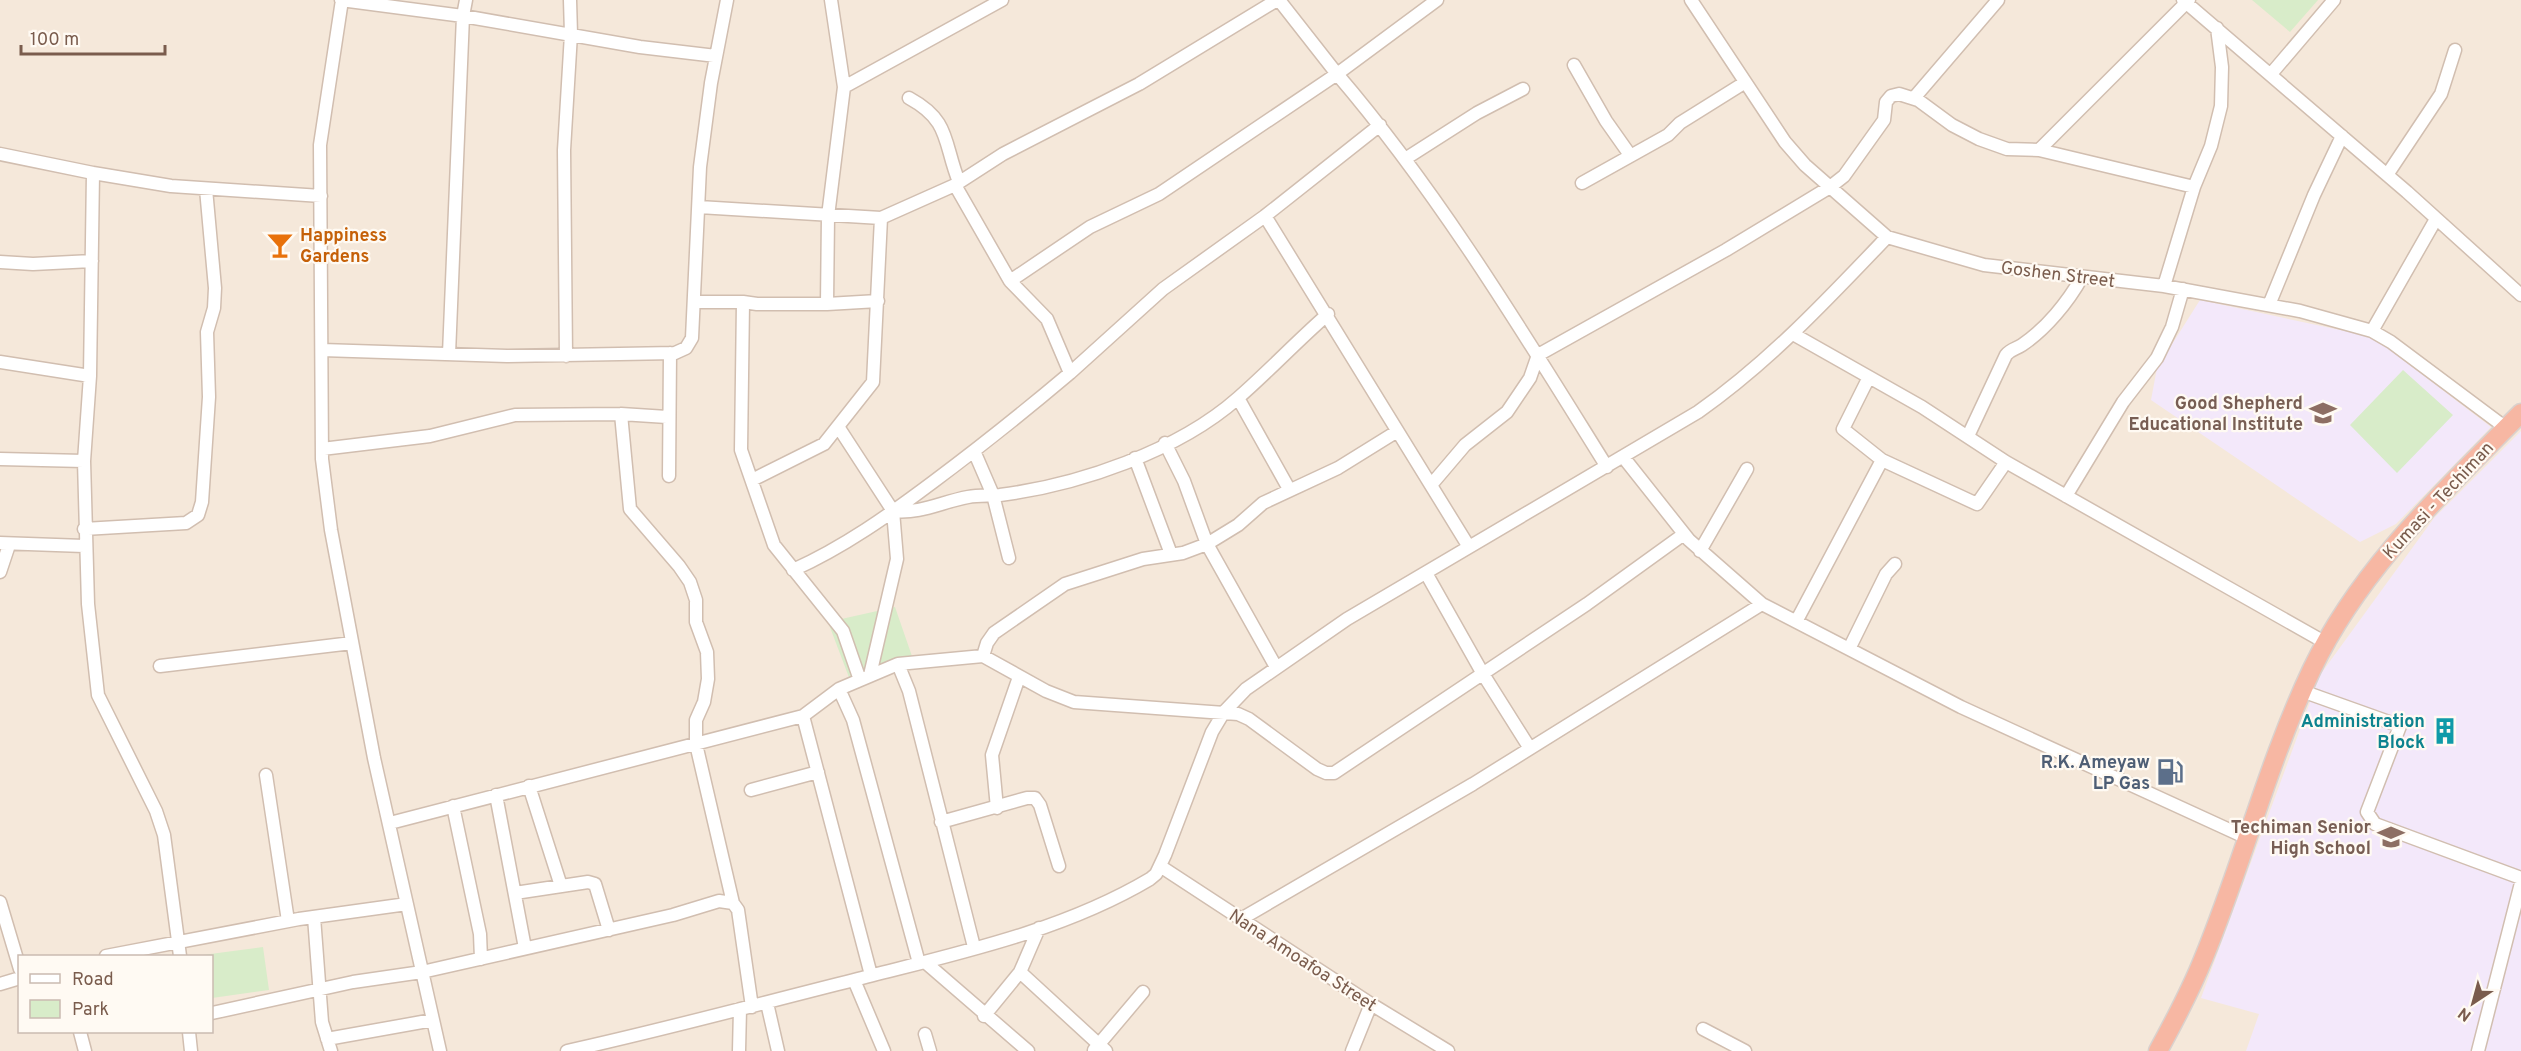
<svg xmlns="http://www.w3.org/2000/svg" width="2521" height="1051" viewBox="0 0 2521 1051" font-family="Overpass,sans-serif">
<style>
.residential{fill:#f5e8da;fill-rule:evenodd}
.education{fill:#f3e8fa}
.green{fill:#d8ecc9}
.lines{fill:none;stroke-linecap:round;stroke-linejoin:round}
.minor-casing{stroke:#d1beb0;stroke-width:15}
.highway-casing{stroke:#dad1cd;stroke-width:21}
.minor{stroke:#fff;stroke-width:12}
.highway{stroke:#f7b7a3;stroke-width:18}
.labels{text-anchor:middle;stroke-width:4.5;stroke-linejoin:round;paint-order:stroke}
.food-label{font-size:18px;font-weight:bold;fill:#c56008;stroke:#fffaf3;text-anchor:start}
.street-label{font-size:18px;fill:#7a5c4d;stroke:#fffaf3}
.education-label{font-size:18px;font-weight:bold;fill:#785e54;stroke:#fffaf3;text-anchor:end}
.culture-label{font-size:18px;font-weight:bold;fill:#0d838f;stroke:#fffaf3;text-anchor:end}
.service-label{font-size:18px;font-weight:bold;fill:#4e5e75;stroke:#fffaf3;text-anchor:end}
</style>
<rect width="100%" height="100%" fill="#fdf6ec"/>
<path class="residential" d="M 0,0 L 2521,0 L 2521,1051 L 0,1051 ZM 20,956 L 212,956 L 212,1032 L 20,1032 Z"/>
<path class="education" d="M 2200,300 L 2373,337 L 2491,427 L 2396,524 L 2360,542 L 2151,400 L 2157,368 Z
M 2521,431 L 2521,1051 L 2246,1051 L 2259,1014 L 2201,998 L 2320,675 L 2434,518 Z"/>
<path class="green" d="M 2252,0 L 2318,0 L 2290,32 Z
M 2403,370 L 2453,415 L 2397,473 L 2350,425 Z
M 895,607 L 914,662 L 850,680 L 828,622 Z
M 263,947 L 269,990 L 212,998 L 212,956 L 195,956 Z"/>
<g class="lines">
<defs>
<path id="minor" d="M 341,0 L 463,16 L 449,354
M 342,0 L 320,145 L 322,459 L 331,530 L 374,758 L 440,1051
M 466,0 L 463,16 L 640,47 L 716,56
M 831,0 L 844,87 L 828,216 L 827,304 L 757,304 L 743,302 L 741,450 L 774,545 L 843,631 L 860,680
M 1437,0 L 1337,74 C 1439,193 1524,334 1607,467
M 1691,0 L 1785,142 L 1805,165 L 1887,237 L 1984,265 L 2164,286 L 2300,311 L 2372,331 L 2391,342 L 2506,428
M 2183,0 L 2407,192 L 2521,295
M 1574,65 L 1606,121 L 1630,155
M 2271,74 L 2334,0
M 844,87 L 1002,0
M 909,98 C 951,121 943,142 959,182
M 1914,98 L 1998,0
M 1380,125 L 1265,216 L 1469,547
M 2039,150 L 2189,0
M 0,154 L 93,173
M 1405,159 L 1477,113 L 1523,89
M 2387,175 L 2441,94 L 2455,50
M 1582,183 L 1668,135 L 1680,123 L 1744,83
M 955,185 L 1003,154 L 1139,84 L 1277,0
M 699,207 L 881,218 L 873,382 L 824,444 L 752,480
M 881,218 L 955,185 L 1010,281 L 1090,227 L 1159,194 L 1337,74 L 1279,0
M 0,262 L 33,264 L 92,261
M 2164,286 L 2194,187 L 2211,146 L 2221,106 L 2222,67 L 2217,28
M 694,302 L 743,302
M 827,304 L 878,301
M 2269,305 L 2314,195 L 2342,136
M 2372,331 L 2436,219
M 1793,334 L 1922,407 L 2006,462 L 2326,643
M 322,350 L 507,356 L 675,353 L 686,348 L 692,338 L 700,167 L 711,83 L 727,0
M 566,356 L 564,150 L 571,34 L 570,0
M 0,362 L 90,376
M 1070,373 L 1163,289 L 1265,216
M 1869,377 L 1843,429 L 1882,460 L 1977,504 L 2006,462
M 1238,398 L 1289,489
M 621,414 L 630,509 L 679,566 L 690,582 L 696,600 L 696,622 L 707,652 L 708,679 L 704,702 L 696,720 L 696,744 L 733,903 L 738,910 L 752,1007
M 839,428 L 893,511 L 897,559 L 870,675
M 1968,436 L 2006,355 C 2011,349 2016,349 2022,345 C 2046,329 2068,302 2082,277
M 1165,443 L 1184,481 L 1207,544 L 1276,667
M 322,449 L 430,436 L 515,415 L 621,414 L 667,417
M 974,451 L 993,495 L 1009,558
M 1135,458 L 1171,554
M 0,459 L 84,461
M 669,476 L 670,353
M 1431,485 L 1465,445 L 1507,412 L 1530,378 L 1538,355 L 1726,250 L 1830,187 L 1844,176 L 1884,120 L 1886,102 L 1891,96 L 1899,94 L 1918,100 L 1952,125 L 1979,139 L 2007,149 L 2039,150 L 2194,187
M 2066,496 L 2123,402 L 2157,358 L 2172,327 L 2183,289
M 893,511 C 921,514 941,502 968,497 C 979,495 989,496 1000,495 C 1079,485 1178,451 1238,398 C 1269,371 1297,341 1328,314
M 84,529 L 186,523 L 198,515 L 202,502 L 209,397 L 207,332 L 214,308 L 215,288 L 206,189
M 0,543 L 84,546
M 1700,551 L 1747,469
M 793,570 C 844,547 889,515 933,482 C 980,447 1025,411 1070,373 L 1047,319 L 1010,281
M 0,572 L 9,545
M 1426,573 L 1483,674 L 1529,747
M 1762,604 L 1961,707 L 2247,838
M 1797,620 L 1882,460
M 1850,647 L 1886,574 L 1895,564
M 983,656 L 987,643 L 994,633 L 1065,584 L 1143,559 L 1183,553 L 1207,544 L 1238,525 L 1263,503 L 1338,468 L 1396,432
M 898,664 L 909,691 L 974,947
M 160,666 L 352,643
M 839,689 L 853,720 L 919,963
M 2302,691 L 2400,726 L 2367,812 L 2375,824 L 2521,878
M 803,716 L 871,975
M 266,775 L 288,921
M 529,786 L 561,886
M 751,790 L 818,772
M 496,795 L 525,948
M 453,806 L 480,934 L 481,959
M 997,808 L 992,755 L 1019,677
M 941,822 L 1027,798 L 1035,798 L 1040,805 L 1059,866
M 390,823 L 803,716 L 839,689 L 898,664 L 983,656 L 1046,691 L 1074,702 L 1238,714 L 1249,719 L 1317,769 L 1326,773 L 1334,773 L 1587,604 L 1684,534
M 1160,866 L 1371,1004 L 1448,1051
M 515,893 L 588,882 L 595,884 L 609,930
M 0,902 L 20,969
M 314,917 L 322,1022 L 331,1051
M 1241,919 L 1473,784 L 1762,604 L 1689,540 L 1624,458
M 106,956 L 299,919 L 407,904
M 180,956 L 164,835 L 156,811 L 98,695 L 88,604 L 84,461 L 90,376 L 93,173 L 171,186 L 321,196
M 925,962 L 1028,1051
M 1020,972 L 1106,1051
M 854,980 L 884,1051
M 0,984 L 20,978
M 767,1003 L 778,1051
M 212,1013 L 353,982 L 422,972 L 673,915 L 719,901 L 733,903
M 984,1016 L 1020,972 L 1039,928
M 1703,1029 L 1745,1051
M 80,1032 L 85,1051
M 189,1032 L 191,1051
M 925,1034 L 930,1051
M 327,1039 L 433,1020
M 1094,1050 L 1143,992
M 567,1051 C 663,1030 758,1004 854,980 C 954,954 1061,932 1150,879 L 1156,874 L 1165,855 L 1212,732 L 1224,712 L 1246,689 L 1347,619 L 1698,412 C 1769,362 1827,300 1887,237
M 739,1051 L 740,1009
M 1352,1051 L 1371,1004
M 2478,1051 L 2521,883"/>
<path id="highway" d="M 2158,1051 C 2175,1020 2191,990 2204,957 C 2243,862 2268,762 2312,669 C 2360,568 2444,491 2521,413"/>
</defs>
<use href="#minor" class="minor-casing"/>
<use href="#highway" class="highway-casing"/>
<use href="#minor" class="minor"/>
<use href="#highway" class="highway"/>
</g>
<defs>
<symbol id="bar-bare" viewBox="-9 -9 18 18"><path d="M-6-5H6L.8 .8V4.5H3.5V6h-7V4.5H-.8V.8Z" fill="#e8710a" stroke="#fffaf3" stroke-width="2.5" paint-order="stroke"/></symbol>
<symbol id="school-bare" viewBox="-9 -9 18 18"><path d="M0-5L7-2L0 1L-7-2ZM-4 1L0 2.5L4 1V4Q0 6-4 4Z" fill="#8d6e63" stroke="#fffaf3" stroke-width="2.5" paint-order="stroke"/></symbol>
<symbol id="building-bare" viewBox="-9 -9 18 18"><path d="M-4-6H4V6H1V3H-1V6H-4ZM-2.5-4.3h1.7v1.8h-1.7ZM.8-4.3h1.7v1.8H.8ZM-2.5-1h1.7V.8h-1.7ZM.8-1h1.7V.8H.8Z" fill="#0f9aa8" stroke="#fffaf3" stroke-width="2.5" paint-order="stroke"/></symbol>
<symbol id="fuel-bare" viewBox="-9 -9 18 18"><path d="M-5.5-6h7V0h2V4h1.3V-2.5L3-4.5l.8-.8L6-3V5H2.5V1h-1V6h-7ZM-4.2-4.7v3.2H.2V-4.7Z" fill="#5c6f8a" stroke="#fffaf3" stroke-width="2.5" paint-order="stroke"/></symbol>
</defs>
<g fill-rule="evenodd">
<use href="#bar-bare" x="261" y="226" width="38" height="38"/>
<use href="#school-bare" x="2304" y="394" width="38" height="38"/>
<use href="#building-bare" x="2426" y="712" width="38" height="38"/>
<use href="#fuel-bare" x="2151" y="753" width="38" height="38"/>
<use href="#school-bare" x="2372" y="818" width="38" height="38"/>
</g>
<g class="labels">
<g class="food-label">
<text x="300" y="241">Happiness<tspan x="300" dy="21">Gardens</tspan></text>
</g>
<g class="street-label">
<text transform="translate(2058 274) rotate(7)" y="6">Goshen Street</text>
<text transform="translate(2438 500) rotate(-47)" y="6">Kumasi - Techiman</text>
<text transform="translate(1303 960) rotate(33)" y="6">Nana Amoafoa Street</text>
</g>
<g class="education-label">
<text x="2303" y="409">Good Shepherd<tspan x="2303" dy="21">Educational Institute</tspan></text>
<text x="2371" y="833">Techiman Senior<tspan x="2371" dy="21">High School</tspan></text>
</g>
<g class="culture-label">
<text x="2425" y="727">Administration<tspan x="2425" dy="21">Block</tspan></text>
</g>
<g class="service-label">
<text x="2150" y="768">R.K. Ameyaw<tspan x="2150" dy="21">LP Gas</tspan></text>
</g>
</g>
<rect x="18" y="955" width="195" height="78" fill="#fffaf3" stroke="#cabbb1" stroke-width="1.5"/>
<rect x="30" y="974" width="30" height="9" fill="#ffffff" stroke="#cabbb1" stroke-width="1.5"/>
<text x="72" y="985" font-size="18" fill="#7a5c4d">Road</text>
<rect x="30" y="1000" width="30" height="18" fill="#d8ecc9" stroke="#cabbb1" stroke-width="1.5"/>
<text x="72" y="1015" font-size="18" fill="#7a5c4d">Park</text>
<g transform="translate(2473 1003) rotate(216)" stroke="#fffaf3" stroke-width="4.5" paint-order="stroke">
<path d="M0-4.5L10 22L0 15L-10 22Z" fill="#7a5c4d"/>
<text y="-9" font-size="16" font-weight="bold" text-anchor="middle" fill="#7a5c4d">N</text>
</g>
<path d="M21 45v9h144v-9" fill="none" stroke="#7a5c4d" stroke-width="3"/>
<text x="30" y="45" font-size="18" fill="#7a5c4d" stroke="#fffaf3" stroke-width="4.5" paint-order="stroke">100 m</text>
</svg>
